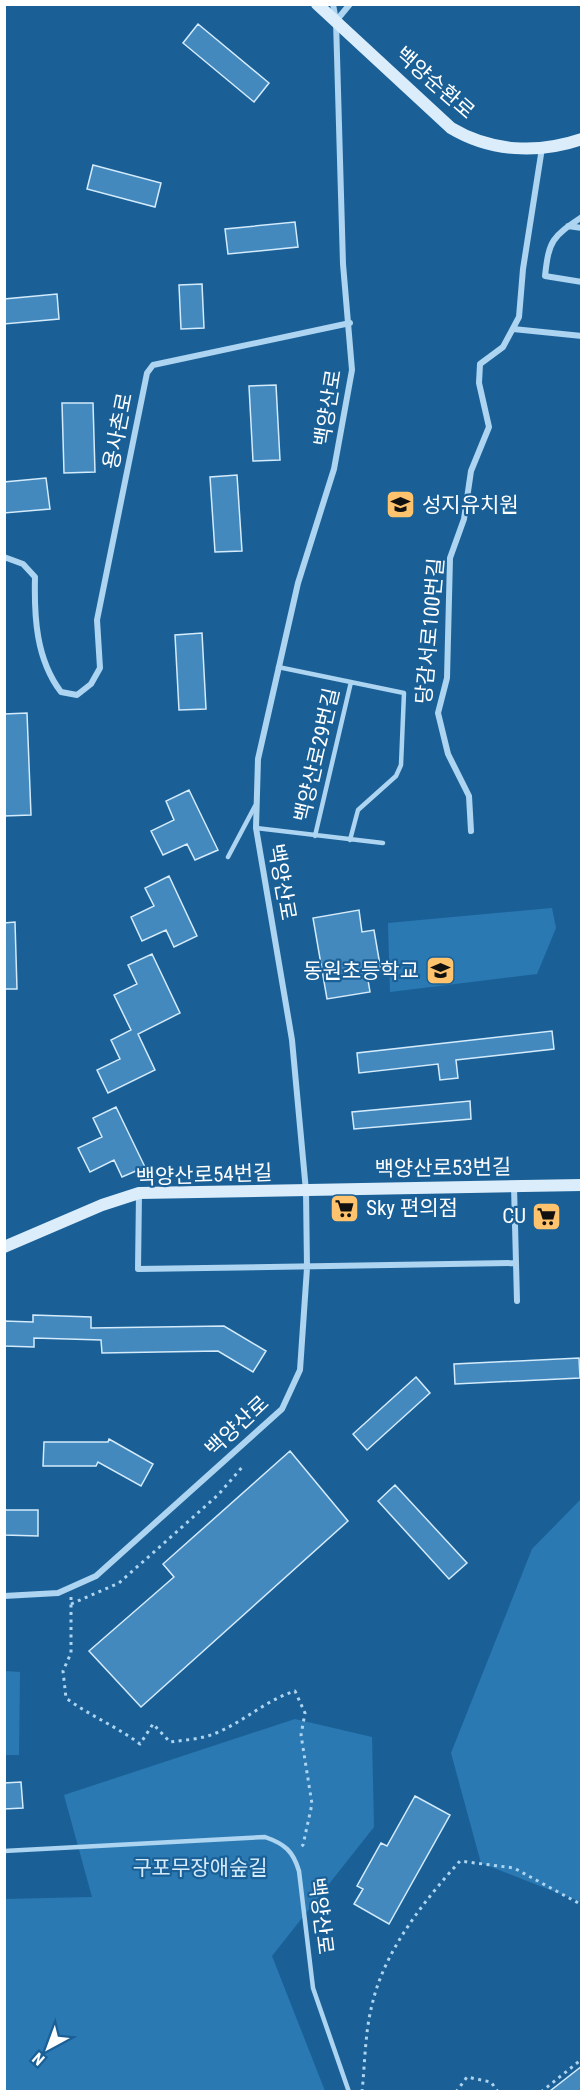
<svg xmlns="http://www.w3.org/2000/svg" width="586" height="2096" viewBox="0 0 586 2096" font-family="'Roboto Condensed','Noto Sans KR',sans-serif">
<style>
.green{fill:#2a79b3}
.building{fill:#4389be;stroke:#d4ebfb;stroke-width:1.5}
.lines{fill:none;stroke-linecap:round;stroke-linejoin:round}
.path{stroke:#add4f0;stroke-width:3;stroke-dasharray:3 4.5;stroke-linecap:butt}
.lane{stroke:#add4f0;stroke-width:4.5}
.street{stroke:#add4f0;stroke-width:6}
.secondary{stroke:#dbedfb;stroke-width:12}
.labels{text-anchor:middle;stroke-width:4.5;stroke-linejoin:round;paint-order:stroke}
.street-label{font-size:21px;fill:#fff;stroke:#1a6097}
.poi-label{font-size:21px;fill:#fff;stroke:#1a6097;text-anchor:start}
.park-label{font-size:21px;fill:#d4ebfb;stroke:#1a6097}
</style>
<rect width="100%" height="100%" fill="#1a6097"/>
<path class="green" d="M 552,908 L 556,928 L 537,974 L 390,992 L 388,923 Z
M 581,1499 L 581,1902 L 481,1863 L 451,1753 L 532,1549 Z
M 5,1671 L 20,1672 L 19,1755 L 5,1755 Z
M 295,1719 L 372,1737 L 374,1827 L 272,1956 L 325,2091 L 5,2091 L 4,1899 L 92,1897 L 64,1795 Z"/>
<path class="building" d="M 198,24 L 269,83 L 254,102 L 183,43 Z
M 93,165 L 161,183 L 155,207 L 87,189 Z
M 295,222 L 298,247 L 228,254 L 225,229 Z
M 202,284 L 204,328 L 181,329 L 179,285 Z
M 57,294 L 59,319 L 4,324 L 4,299 Z
M 276,385 L 280,460 L 253,461 L 249,386 Z
M 62,403 L 93,403 L 95,472 L 64,473 Z
M 237,475 L 242,551 L 215,552 L 210,477 Z
M 46,478 L 50,509 L 4,513 L 4,482 Z
M 202,633 L 206,709 L 179,710 L 175,635 Z
M 27,713 L 31,815 L 4,816 L 4,714 Z
M 189,790 L 218,850 L 195,860 L 187,844 L 163,855 L 151,831 L 174,820 L 166,801 Z
M 169,876 L 197,936 L 174,947 L 166,930 L 142,941 L 131,917 L 154,906 L 145,888 Z
M 359,910 L 362,932 L 374,930 L 381,971 L 367,974 L 370,992 L 327,999 L 313,918 Z
M 15,922 L 17,989 L 4,989 L 4,923 Z
M 152,954 L 180,1013 L 138,1034 L 155,1070 L 108,1093 L 97,1070 L 120,1059 L 111,1040 L 131,1030 L 114,995 L 137,984 L 128,965 Z
M 552,1031 L 554,1049 L 456,1060 L 458,1078 L 440,1080 L 438,1064 L 359,1073 L 357,1053 Z
M 470,1101 L 471,1119 L 354,1129 L 352,1112 Z
M 116,1107 L 145,1167 L 122,1177 L 114,1160 L 90,1172 L 78,1148 L 102,1137 L 93,1118 Z
M 33,1315 L 91,1317 L 91,1328 L 224,1326 L 266,1351 L 253,1372 L 218,1351 L 102,1353 L 101,1340 L 34,1338 L 34,1347 L 4,1346 L 4,1321 L 33,1322 Z
M 579,1358 L 580,1378 L 455,1384 L 454,1364 Z
M 416,1377 L 430,1393 L 367,1450 L 353,1434 Z
M 109,1439 L 153,1464 L 141,1486 L 98,1462 L 96,1466 L 43,1466 L 44,1442 L 108,1442 Z
M 290,1451 L 348,1521 L 141,1707 L 89,1651 L 174,1577 L 163,1564 Z
M 395,1485 L 467,1563 L 449,1579 L 378,1501 Z
M 4,1510 L 38,1510 L 38,1536 L 4,1535 Z
M 21,1782 L 23,1808 L 4,1809 L 4,1783 Z
M 415,1796 L 450,1815 L 389,1924 L 354,1904 L 363,1889 L 357,1886 L 381,1843 L 387,1846 Z
M 582,2066 L 582,2091 L 550,2091 Z"/>
<g class="lines">
<path class="path" d="M 71,1597 L 71,1653 L 63,1671 L 66,1698 C 90,1716 116,1726 140,1744 L 153,1724 L 170,1742 C 185,1740 202,1739 216,1733 C 245,1721 266,1700 295,1691 L 305,1713 L 301,1735 L 312,1804 L 303,1845 L 299,1848
M 71,1604 L 119,1583 L 218,1495 L 244,1465
M 362,2092 C 365,2063 365,2032 372,2005 C 384,1951 424,1901 460,1861 L 514,1868 L 582,1905
M 456,2092 L 467,2077 L 491,2082 L 498,2092
M 541,2092 L 582,2059"/>
<path class="lane" d="M 278,667 L 404,693 L 401,765 L 396,776 L 358,810 L 350,840
M 256,828 L 383,843
M 315,836 L 351,682
M 228,857 L 255,806
M 4,1851 L 265,1837 C 285,1844 293,1851 299,1871 L 313,1988 L 349,2092"/>
<path class="street" d="M 336,21 L 350,4
M 582,217 C 552,237 549,240 545,276 L 582,282
M 568,226 L 582,228
M 513,329 L 582,336
M 4,557 L 23,564 L 35,577 C 34,617 36,659 61,692 L 77,695 L 91,684 L 100,668 L 97,620 L 147,373 L 153,365 L 350,323
M 471,831 L 469,796 L 448,754 L 438,713 L 447,678 L 450,558 L 464,519 L 471,471 L 489,427 L 479,383 L 480,364 L 503,347 L 519,317 L 523,269 L 542,148
M 514,1186 L 517,1301
M 139,1193 L 138,1269 L 516,1263
M 4,1596 L 58,1593 L 96,1576 L 282,1409 L 300,1370 L 307,1268 L 306,1191 L 292,1040 L 256,828 L 258,759 L 298,583 L 334,469 L 352,370 L 343,264 L 336,21 L 333,4"/>
<path class="secondary" d="M 317,4 L 451,128 C 491,152 538,154 582,139
M 4,1247 L 102,1205 L 139,1193 L 582,1185"/>
</g>
<defs>
<symbol id="school-square" viewBox="-11 -11 22 22"><rect x="-9" y="-9" width="18" height="18" rx="4" fill="#ffc36d" stroke="#1a6097"/><path d="M0-5L7-2L0 1L-7-2ZM-4 1L0 2.5L4 1V4Q0 6-4 4Z" fill="#111"/></symbol>
<symbol id="supermarket-square" viewBox="-11 -11 22 22"><rect x="-9" y="-9" width="18" height="18" rx="4" fill="#ffc36d" stroke="#1a6097"/><path d="M-6-5.5h2.5l.6 2H6L4.5 2H-2.5L-4.4-4H-6ZM-1.5 3.2a1.3 1.3 0 1 0 .1 0ZM3 3.2a1.3 1.3 0 1 0 .1 0Z" fill="#111"/></symbol>
</defs>
<g fill-rule="evenodd">
<use href="#school-square" x="384" y="488" width="33" height="33"/>
<use href="#school-square" x="424" y="954" width="33" height="33"/>
<use href="#supermarket-square" x="328" y="1192" width="33" height="33"/>
<use href="#supermarket-square" x="530" y="1200" width="33" height="33"/>
</g>
<g class="labels">
<g class="street-label">
<text transform="translate(435 83) rotate(41)" y="7">백양순환로</text>
<text transform="translate(328 408) rotate(-81)" y="7">백양산로</text>
<text transform="translate(118 431) rotate(-79)" y="7">용사촌로</text>
<text transform="translate(430 631) rotate(-85)" y="7">당감서로100번길</text>
<text transform="translate(317 755) rotate(-77)" y="7">백양산로29번길</text>
<text transform="translate(282 882) rotate(80)" y="7">백양산로</text>
<text transform="translate(443 1168) rotate(-1)" y="7">백양산로53번길</text>
<text transform="translate(204 1175) rotate(-2)" y="7">백양산로54번길</text>
<text transform="translate(237 1426) rotate(-43)" y="7">백양산로</text>
<text transform="translate(321 1916) rotate(83)" y="7">백양산로</text>
</g>
<g class="poi-label">
<text x="422" y="512">성지유치원</text>
<text x="419" y="978" text-anchor="end">동원초등학교</text>
<text x="366" y="1215">Sky 편의점</text>
<text x="526" y="1223" text-anchor="end">CU</text>
</g>
<g class="park-label">
<text x="200" y="1875">구포무장애숲길</text>
</g>
</g>
<rect width="586" height="2096" fill="none" stroke="#ffffff" stroke-width="12"/>
<g transform="translate(48 2048) rotate(221)" stroke="#1a6097" stroke-width="4.5" paint-order="stroke">
<path d="M0-4.5L10 22L0 15L-10 22Z" fill="#ffffff"/>
<text y="-9" font-size="16" font-weight="bold" text-anchor="middle" fill="#ffffff">N</text>
</g>
</svg>
